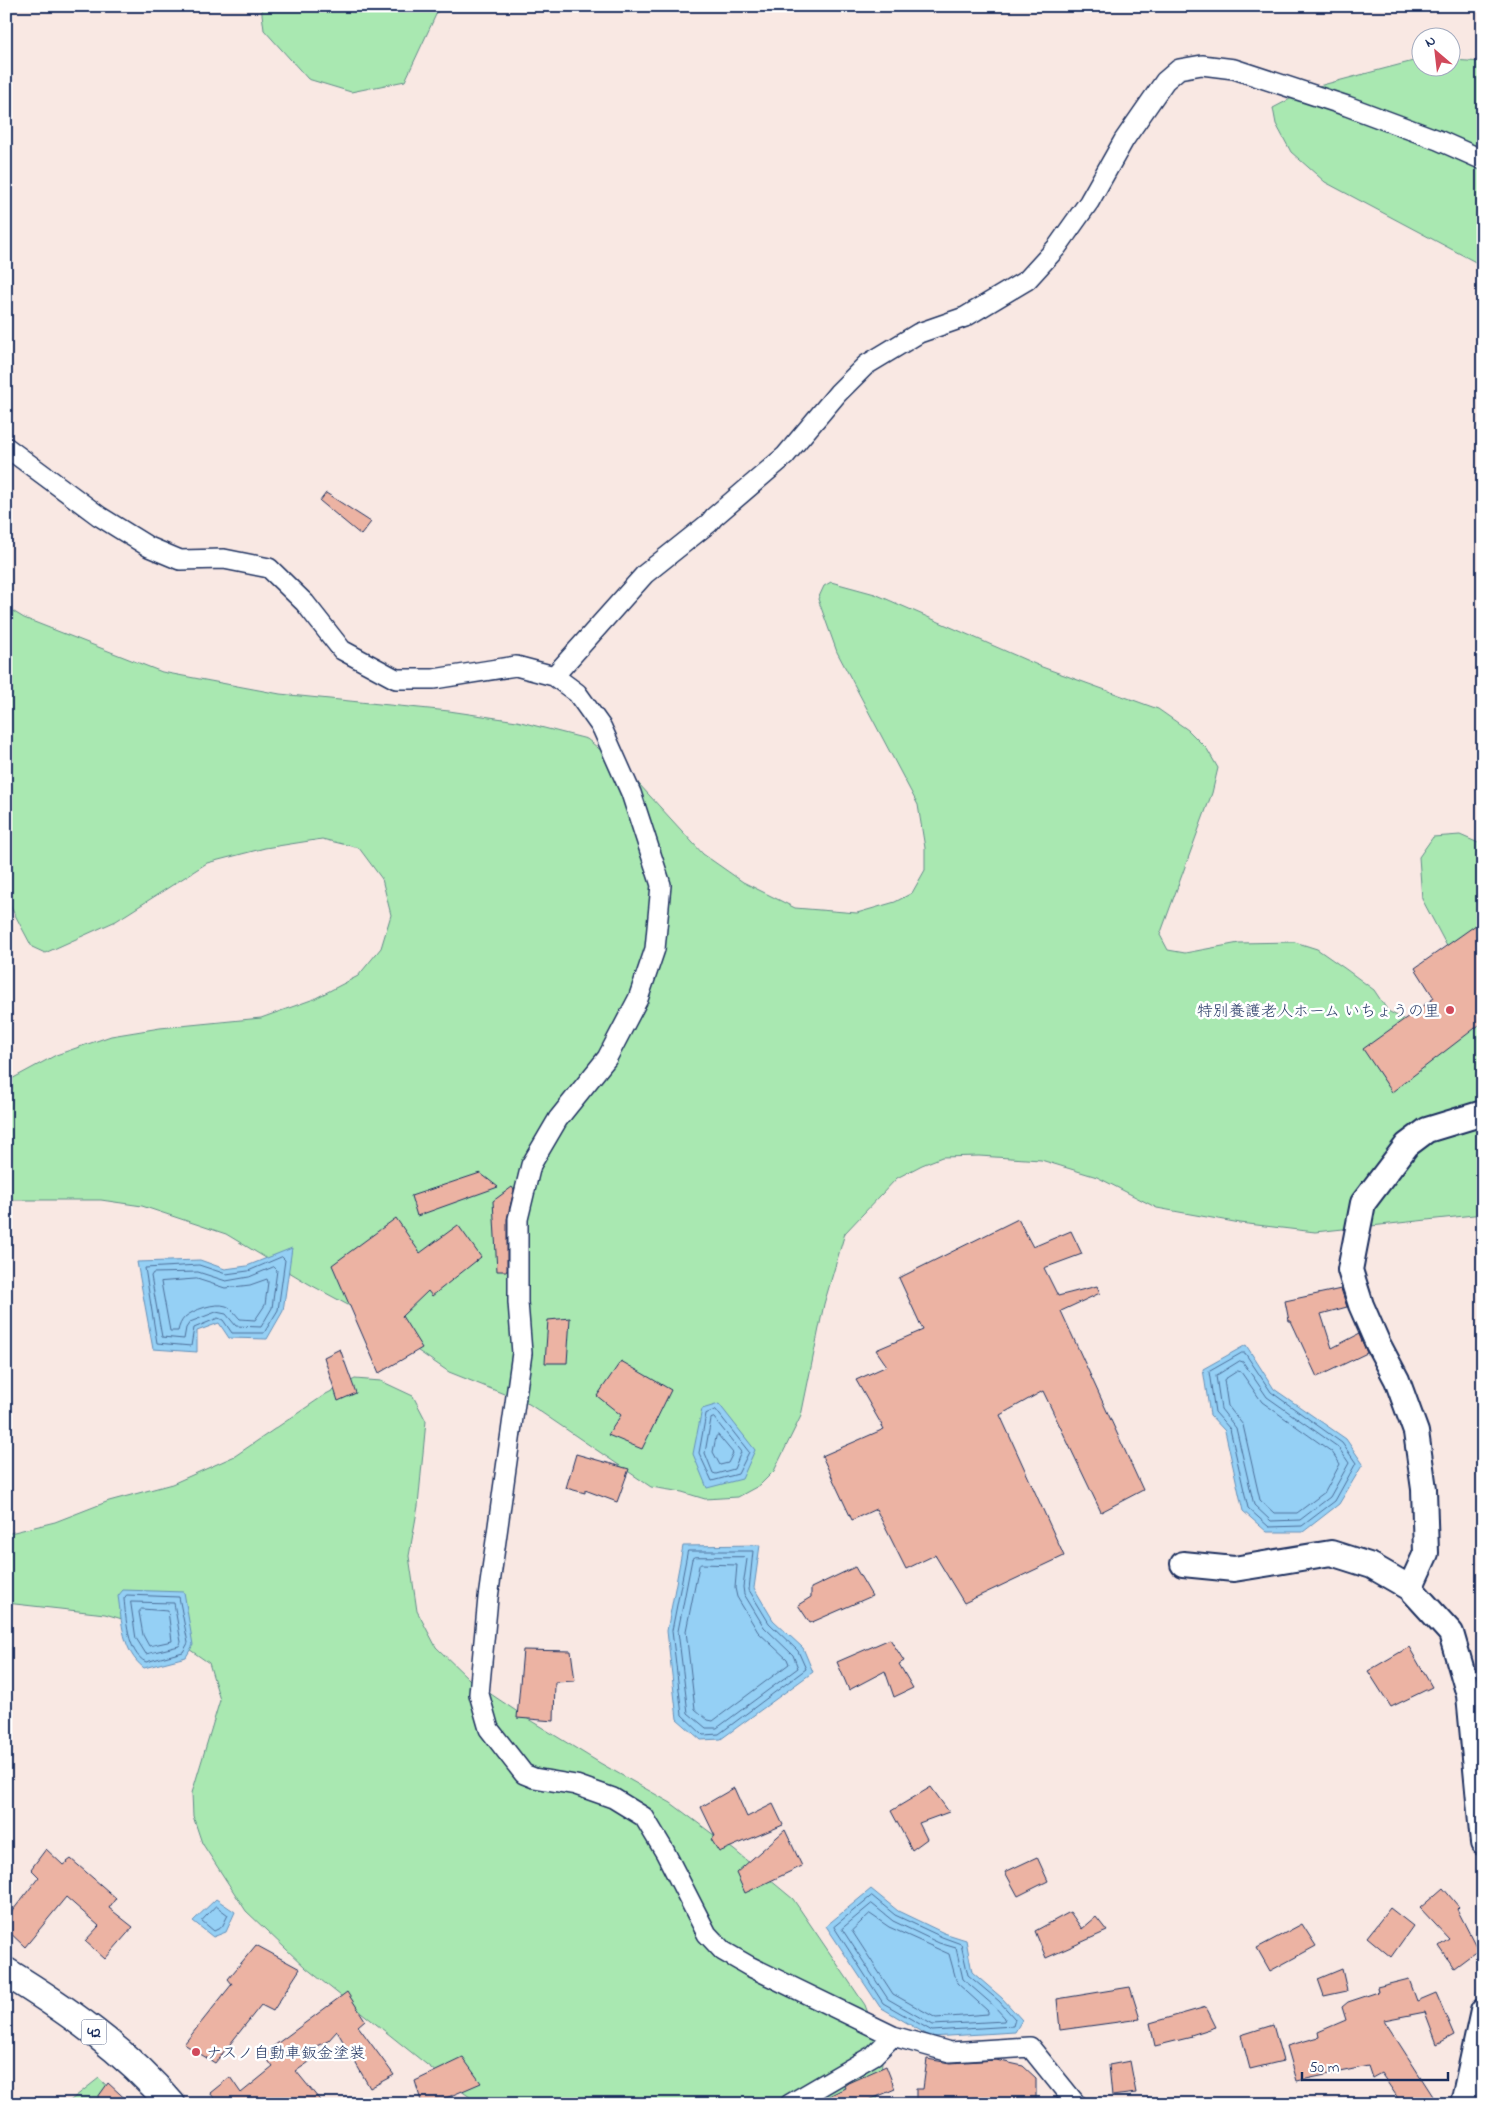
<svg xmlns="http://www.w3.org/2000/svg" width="1489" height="2110" viewBox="0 0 1489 2110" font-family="'Indie Flower','Klee One',sans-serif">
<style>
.green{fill:#a9e8b1;stroke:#628c88}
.water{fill:#95d0f5;stroke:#6490b9}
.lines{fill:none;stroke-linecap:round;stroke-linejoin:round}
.shore{stroke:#4c6f9a;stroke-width:1}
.building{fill:#ecb3a3;stroke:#1b2f5e}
.minor-casing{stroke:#1b2f5e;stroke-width:22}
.tertiary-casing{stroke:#1b2f5e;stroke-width:28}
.primary-casing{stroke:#1b2f5e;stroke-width:31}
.minor{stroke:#fff;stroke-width:19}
.tertiary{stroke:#fff;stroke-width:24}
.primary{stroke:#fff;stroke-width:28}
.poi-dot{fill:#d1495b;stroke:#fff;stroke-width:2}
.labels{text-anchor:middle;stroke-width:5;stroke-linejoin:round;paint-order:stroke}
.shield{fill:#fff;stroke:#5f6d8e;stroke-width:1}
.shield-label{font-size:15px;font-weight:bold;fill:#1b2f5e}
.poi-label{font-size:16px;fill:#1b2f5e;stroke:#fff;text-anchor:end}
</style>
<rect width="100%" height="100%" fill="#f9e8e3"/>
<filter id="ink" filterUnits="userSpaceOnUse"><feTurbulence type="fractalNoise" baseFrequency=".02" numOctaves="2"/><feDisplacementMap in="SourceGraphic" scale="10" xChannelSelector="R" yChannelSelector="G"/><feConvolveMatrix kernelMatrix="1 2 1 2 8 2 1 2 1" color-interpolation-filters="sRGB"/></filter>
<g filter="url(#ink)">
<path class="green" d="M 261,6 L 440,6 L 405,81 L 351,92 L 308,79 L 264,30 Z
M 1421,59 L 1422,68 L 1452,68 L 1452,60 L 1483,62 L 1483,266 L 1325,182 L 1291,152 L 1276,124 L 1273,108 L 1311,88 Z
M 831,582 L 875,594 L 1042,667 L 1158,709 L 1188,730 L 1207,749 L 1218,768 L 1212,793 L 1160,935 L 1168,950 L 1185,953 L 1239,943 L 1295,942 L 1317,949 L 1347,970 L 1374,990 L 1388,1011 L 1414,1025 L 1433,1025 L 1449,950 L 1422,899 L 1419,857 L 1433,837 L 1460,835 L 1483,845 L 1483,1214 L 1315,1232 L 1240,1223 L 1157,1208 L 1097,1177 L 1041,1160 L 979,1156 L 942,1157 L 922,1165 L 897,1178 L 845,1233 L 824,1304 L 801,1416 L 774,1471 L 760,1485 L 738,1497 L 705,1499 L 682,1492 L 651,1487 L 529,1404 L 449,1372 L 361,1312 L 309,1284 L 226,1234 L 142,1206 L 101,1200 L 6,1200 L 6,1082 L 56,1055 L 111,1036 L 160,1028 L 261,1018 L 314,999 L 358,976 L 381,948 L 391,915 L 382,879 L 359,848 L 322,839 L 265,848 L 207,863 L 116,921 L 45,953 L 32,947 L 6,898 L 6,607 L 24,618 L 162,672 L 280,694 L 449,711 L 517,721 L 587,739 L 628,772 L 703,854 L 743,882 L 795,908 L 857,913 L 895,902 L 912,893 L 925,870 L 925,848 L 918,805 L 837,652 L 818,599 L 824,586 Z
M 355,1379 L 381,1381 L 413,1396 L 426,1421 L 418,1506 L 409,1556 L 417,1611 L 436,1647 L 470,1680 L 528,1719 L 600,1763 L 671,1803 L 734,1850 L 793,1899 L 865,2005 L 876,2035 L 882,2061 L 880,2094 L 874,2104 L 480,2104 L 451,2084 L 306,1968 L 246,1911 L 202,1843 L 193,1816 L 192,1793 L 220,1700 L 209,1663 L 183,1645 L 153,1628 L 105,1614 L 6,1603 L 6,1534 L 55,1522 L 109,1501 L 172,1484 L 235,1456 L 326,1394 Z
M 99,2078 L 124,2104 L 66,2104 Z"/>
<path class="water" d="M 292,1248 L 283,1311 L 267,1339 L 229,1338 L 219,1323 L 197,1331 L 197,1352 L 153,1349 L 137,1262 L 200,1260 L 225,1269 L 247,1266 Z
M 1246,1345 L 1274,1389 L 1346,1439 L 1363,1464 L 1339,1504 L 1303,1532 L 1267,1532 L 1243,1511 L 1225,1431 L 1210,1415 L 1203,1369 Z
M 719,1404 L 755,1450 L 742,1479 L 707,1488 L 693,1454 L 702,1409 Z
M 760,1545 L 754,1588 L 773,1620 L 803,1648 L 813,1672 L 721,1739 L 701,1740 L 677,1719 L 667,1631 L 683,1546 Z
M 123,1590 L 184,1592 L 193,1645 L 186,1657 L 144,1668 C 122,1651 122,1622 118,1596 Z
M 871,1889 L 898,1911 L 944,1933 L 966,1940 L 972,1972 L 1002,1998 L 1022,2020 L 1015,2032 L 931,2037 L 880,2007 L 826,1926 Z
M 216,1899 L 235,1912 L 226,1932 L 213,1937 L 193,1921 Z"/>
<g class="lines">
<path class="shore" d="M 282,1257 L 285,1260 L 278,1310 L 264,1333 L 232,1333 L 223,1320 L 218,1318 L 194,1328 L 191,1346 L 157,1343 L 145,1268 L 199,1265 L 226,1274 L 248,1271 Z
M 274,1267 L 277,1270 L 272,1308 L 261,1327 L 236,1326 L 226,1314 L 216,1312 L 190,1322 L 186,1328 L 184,1339 L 162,1337 L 151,1276 L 153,1273 L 198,1272 L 226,1281 L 249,1277 Z
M 197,1279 L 225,1288 L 250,1285 L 267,1279 L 268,1282 L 265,1305 L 255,1320 L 240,1319 C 235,1314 232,1308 226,1306 C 215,1302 193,1310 185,1317 C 181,1321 179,1326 178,1331 L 170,1331 L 161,1282 Z
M 1242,1353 L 1245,1353 L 1271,1392 L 1342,1443 L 1356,1463 L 1335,1501 L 1302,1526 L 1269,1527 L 1248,1508 L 1230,1429 L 1215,1412 L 1209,1372 Z
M 1240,1361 L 1243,1362 L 1267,1397 L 1338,1447 L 1349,1463 L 1330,1497 L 1300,1520 L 1271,1521 L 1254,1505 L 1236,1428 L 1221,1409 L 1216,1376 Z
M 1238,1371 L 1241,1372 L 1262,1402 L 1332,1452 L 1340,1464 L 1325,1492 L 1297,1513 L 1274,1513 L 1260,1500 L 1243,1425 L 1228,1406 L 1224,1380 Z
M 716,1410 L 749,1452 L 738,1474 L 712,1481 L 699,1453 L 706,1414 Z
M 714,1418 L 741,1452 L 734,1469 L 716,1474 L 713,1473 L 705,1453 L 711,1419 Z
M 718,1435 L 733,1453 L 728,1463 L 720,1465 L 713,1452 L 716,1437 Z
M 688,1551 L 753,1551 L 749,1590 L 769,1623 L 798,1651 L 806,1669 L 719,1734 L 703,1735 L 682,1715 L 672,1631 Z
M 745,1557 L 747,1559 L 743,1587 L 744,1594 L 764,1627 L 793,1655 L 798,1668 L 717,1728 L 706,1728 L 688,1713 L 678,1631 L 692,1559 L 695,1557 Z
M 701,1564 L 737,1565 L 735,1588 L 737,1597 L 758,1632 L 787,1659 L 789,1664 L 713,1721 L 708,1720 L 695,1709 L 686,1631 L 699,1566 Z
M 127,1595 L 179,1597 L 188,1643 L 183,1652 L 146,1662 C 127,1653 126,1617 124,1599 Z
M 131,1602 L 174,1603 L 181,1642 L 179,1646 L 146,1654 L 136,1638 Z
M 142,1609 L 168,1611 L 172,1641 L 149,1646 L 143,1635 L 139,1612 Z
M 872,1896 L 895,1915 L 942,1937 L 961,1944 L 968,1975 L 999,2001 L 1015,2019 L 1013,2026 L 932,2031 L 883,2003 L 834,1927 Z
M 872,1904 L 893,1921 L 939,1943 L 956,1948 L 963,1979 L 994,2006 L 1005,2018 L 1004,2021 L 933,2025 L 888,1999 L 842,1929 Z
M 216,1906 L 228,1915 L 222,1927 L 214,1931 L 202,1921 Z
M 870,1914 L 889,1927 L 949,1954 L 957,1983 L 988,2011 L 988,2014 L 936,2018 L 893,1994 L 852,1931 Z"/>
</g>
<path class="building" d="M 326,493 L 371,522 L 361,535 L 320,501 Z
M 1483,920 L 1483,1022 L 1392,1092 L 1363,1049 L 1434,998 L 1415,968 Z
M 480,1173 L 498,1187 L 417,1216 L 411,1196 Z
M 512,1187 L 514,1190 L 507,1219 L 507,1271 L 497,1271 L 493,1201 Z
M 396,1218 L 420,1253 L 458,1225 L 481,1257 L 432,1296 L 428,1291 L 402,1316 L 422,1348 L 379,1373 L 332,1265 Z
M 1018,1219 L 1033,1247 L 1071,1231 L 1082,1254 L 1044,1268 L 1058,1296 L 1097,1286 L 1100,1293 L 1061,1311 L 1143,1490 L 1101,1512 L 1043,1391 L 1000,1415 L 1064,1556 L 964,1603 L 935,1555 L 906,1569 L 876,1509 L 852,1520 L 822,1456 L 884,1429 L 856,1380 L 887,1366 L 876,1350 L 923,1330 L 899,1278 Z
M 1341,1289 L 1347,1307 L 1321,1314 L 1332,1348 L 1359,1334 L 1367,1353 L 1317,1377 L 1291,1321 L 1289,1321 L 1285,1301 Z
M 570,1318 L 567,1363 L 545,1363 L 548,1320 Z
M 340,1349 L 356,1393 L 338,1401 L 324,1357 Z
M 621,1361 L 671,1390 L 642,1449 L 608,1435 L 621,1415 L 597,1396 Z
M 576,1454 L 629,1469 L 617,1502 L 585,1490 L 585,1493 L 566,1488 Z
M 855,1567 L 872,1596 L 810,1623 L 798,1605 L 811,1597 L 811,1588 Z
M 890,1639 L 904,1661 L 899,1664 L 913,1688 L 894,1697 L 885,1671 L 849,1690 L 837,1662 Z
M 1409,1647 L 1432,1687 L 1391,1707 L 1368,1671 Z
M 523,1650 L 571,1651 L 575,1681 L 555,1682 L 554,1721 L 517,1718 Z
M 931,1787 L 949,1812 L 919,1823 L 927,1839 L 912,1850 L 891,1811 Z
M 734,1788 L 747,1817 L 773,1804 L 783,1825 L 719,1852 L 711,1839 L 715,1836 L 701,1807 Z
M 785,1830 L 802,1866 L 745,1893 L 736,1873 Z
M 46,1849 L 63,1865 L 71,1859 L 116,1898 L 109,1908 L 133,1927 L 105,1959 L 85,1941 L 99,1926 L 66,1897 L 25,1947 L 6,1929 L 6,1919 L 39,1877 L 31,1869 Z
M 1037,1857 L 1048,1881 L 1018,1896 L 1005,1872 Z
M 1443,1888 L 1459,1907 L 1457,1909 L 1478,1950 L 1454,1968 L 1439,1946 L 1449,1939 L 1420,1908 Z
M 1390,1908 L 1413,1926 L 1391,1957 L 1367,1937 Z
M 1070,1912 L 1082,1929 L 1096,1917 L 1107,1931 L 1046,1958 L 1035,1931 Z
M 1302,1924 L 1316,1946 L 1270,1971 L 1257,1948 Z
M 256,1945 L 300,1969 L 273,2011 L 261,2005 L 215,2063 L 184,2044 L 232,1984 L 228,1979 Z
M 1342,1969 L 1347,1991 L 1324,1996 L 1318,1979 Z
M 1409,1979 L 1417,2001 L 1436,1993 L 1454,2035 L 1437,2044 L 1425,2012 L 1384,2020 L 1438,2104 L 1402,2104 L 1381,2073 L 1372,2078 L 1368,2066 L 1297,2081 L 1287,2046 L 1319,2037 L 1318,2032 L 1346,2020 L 1342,2007 L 1348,2002 L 1378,1992 L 1377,1987 Z
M 1130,1987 L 1140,2019 L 1060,2030 L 1057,1999 Z
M 347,1992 L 365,2020 L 358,2026 L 394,2075 L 370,2088 L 337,2031 L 328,2041 L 305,2051 L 312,2060 L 296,2071 L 323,2104 L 219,2104 L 210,2093 L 230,2077 L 241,2093 L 273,2067 L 263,2054 Z
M 1206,2007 L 1216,2027 L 1191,2035 L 1192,2037 L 1155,2046 L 1150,2023 Z
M 1273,2025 L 1283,2061 L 1250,2069 L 1241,2035 Z
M 463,2058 L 481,2083 L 432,2104 L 422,2104 L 415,2081 Z
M 927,2059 L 950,2063 L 996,2060 L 1023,2066 L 1036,2078 L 1036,2104 L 916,2104 L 916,2089 L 923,2089 Z
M 1130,2061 L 1136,2093 L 1112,2096 L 1109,2065 Z
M 886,2066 L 895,2089 L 860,2104 L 813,2104 L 845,2088 L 844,2086 L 848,2083 Z
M 108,2083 L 131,2104 L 93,2104 Z"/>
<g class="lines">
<defs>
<path id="minor" d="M 6,447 L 99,516 L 149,547 L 180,560 L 224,559 L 269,568 L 305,603 L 342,650 L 396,679 L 434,679 L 516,666 L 554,676 L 577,693 L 602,728 L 631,793 L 661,885 L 655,949 L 638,999 L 607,1058 L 558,1119 L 531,1165 L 518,1219 L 518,1302 L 522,1353 L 488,1598 L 479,1694 L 489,1729 L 524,1774 L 534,1778 L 576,1785 L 613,1798 L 644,1817 L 665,1852 L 707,1934 L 723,1951 L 749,1966 L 893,2036 L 950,2052 L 1030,2047 L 1076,2104
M 554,676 L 645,574 L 709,523 L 714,517 L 785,456 L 838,393 L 866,365 L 919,333 L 965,317 L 1027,280 L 1057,247 L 1089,202 L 1124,140 L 1165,81 L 1179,69 L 1202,65 L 1234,69 L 1347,106 L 1438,140 L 1483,160
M 790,2104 L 874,2055 L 893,2036"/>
<path id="tertiary" d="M 1183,1564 L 1234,1569 L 1331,1553 L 1372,1566 L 1410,1588 L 1451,1633 L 1469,1695 L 1483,1843
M 1410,1588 L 1426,1553 L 1424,1489 L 1416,1432 L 1397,1380 L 1378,1344 L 1361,1305 L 1350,1270 L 1363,1203 L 1407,1145 L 1427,1130 L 1483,1113
M 1464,2104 L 1464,2099 L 1483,2011"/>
<path id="primary" d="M 6,1972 C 66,2009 125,2050 171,2104"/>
</defs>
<use href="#minor" class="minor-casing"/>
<use href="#tertiary" class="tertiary-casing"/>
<use href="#primary" class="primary-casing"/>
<use href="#minor" class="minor"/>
<use href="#tertiary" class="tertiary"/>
<use href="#primary" class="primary"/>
</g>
</g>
<g class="poi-dot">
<circle cx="1450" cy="1010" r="5"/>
<circle cx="196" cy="2052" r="5"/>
</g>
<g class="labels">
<rect class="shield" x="81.5" y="2019.5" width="25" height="25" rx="4"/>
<g class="shield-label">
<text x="94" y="2037">42</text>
</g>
<g class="poi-label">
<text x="1440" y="1016">特別養護老人ホーム いちょうの里</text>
<text x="206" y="2058" text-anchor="start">ナスノ自動車鈑金塗装</text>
</g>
</g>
<rect width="1489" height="2110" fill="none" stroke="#fff" stroke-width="25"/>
<rect x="12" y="12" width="1464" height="2085" fill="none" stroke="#1b2f5e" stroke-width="2" filter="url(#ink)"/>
<g transform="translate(1436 52) rotate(332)"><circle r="24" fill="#ffffff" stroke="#a4acbf"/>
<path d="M0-4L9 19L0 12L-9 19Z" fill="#d1495b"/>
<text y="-8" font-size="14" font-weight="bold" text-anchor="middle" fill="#1b2f5e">N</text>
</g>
<path d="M1302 2072v8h146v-8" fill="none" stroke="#1b2f5e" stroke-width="2.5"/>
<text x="1309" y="2072" font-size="15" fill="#1b2f5e" stroke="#ffffff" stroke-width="4" paint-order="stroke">50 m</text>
</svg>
